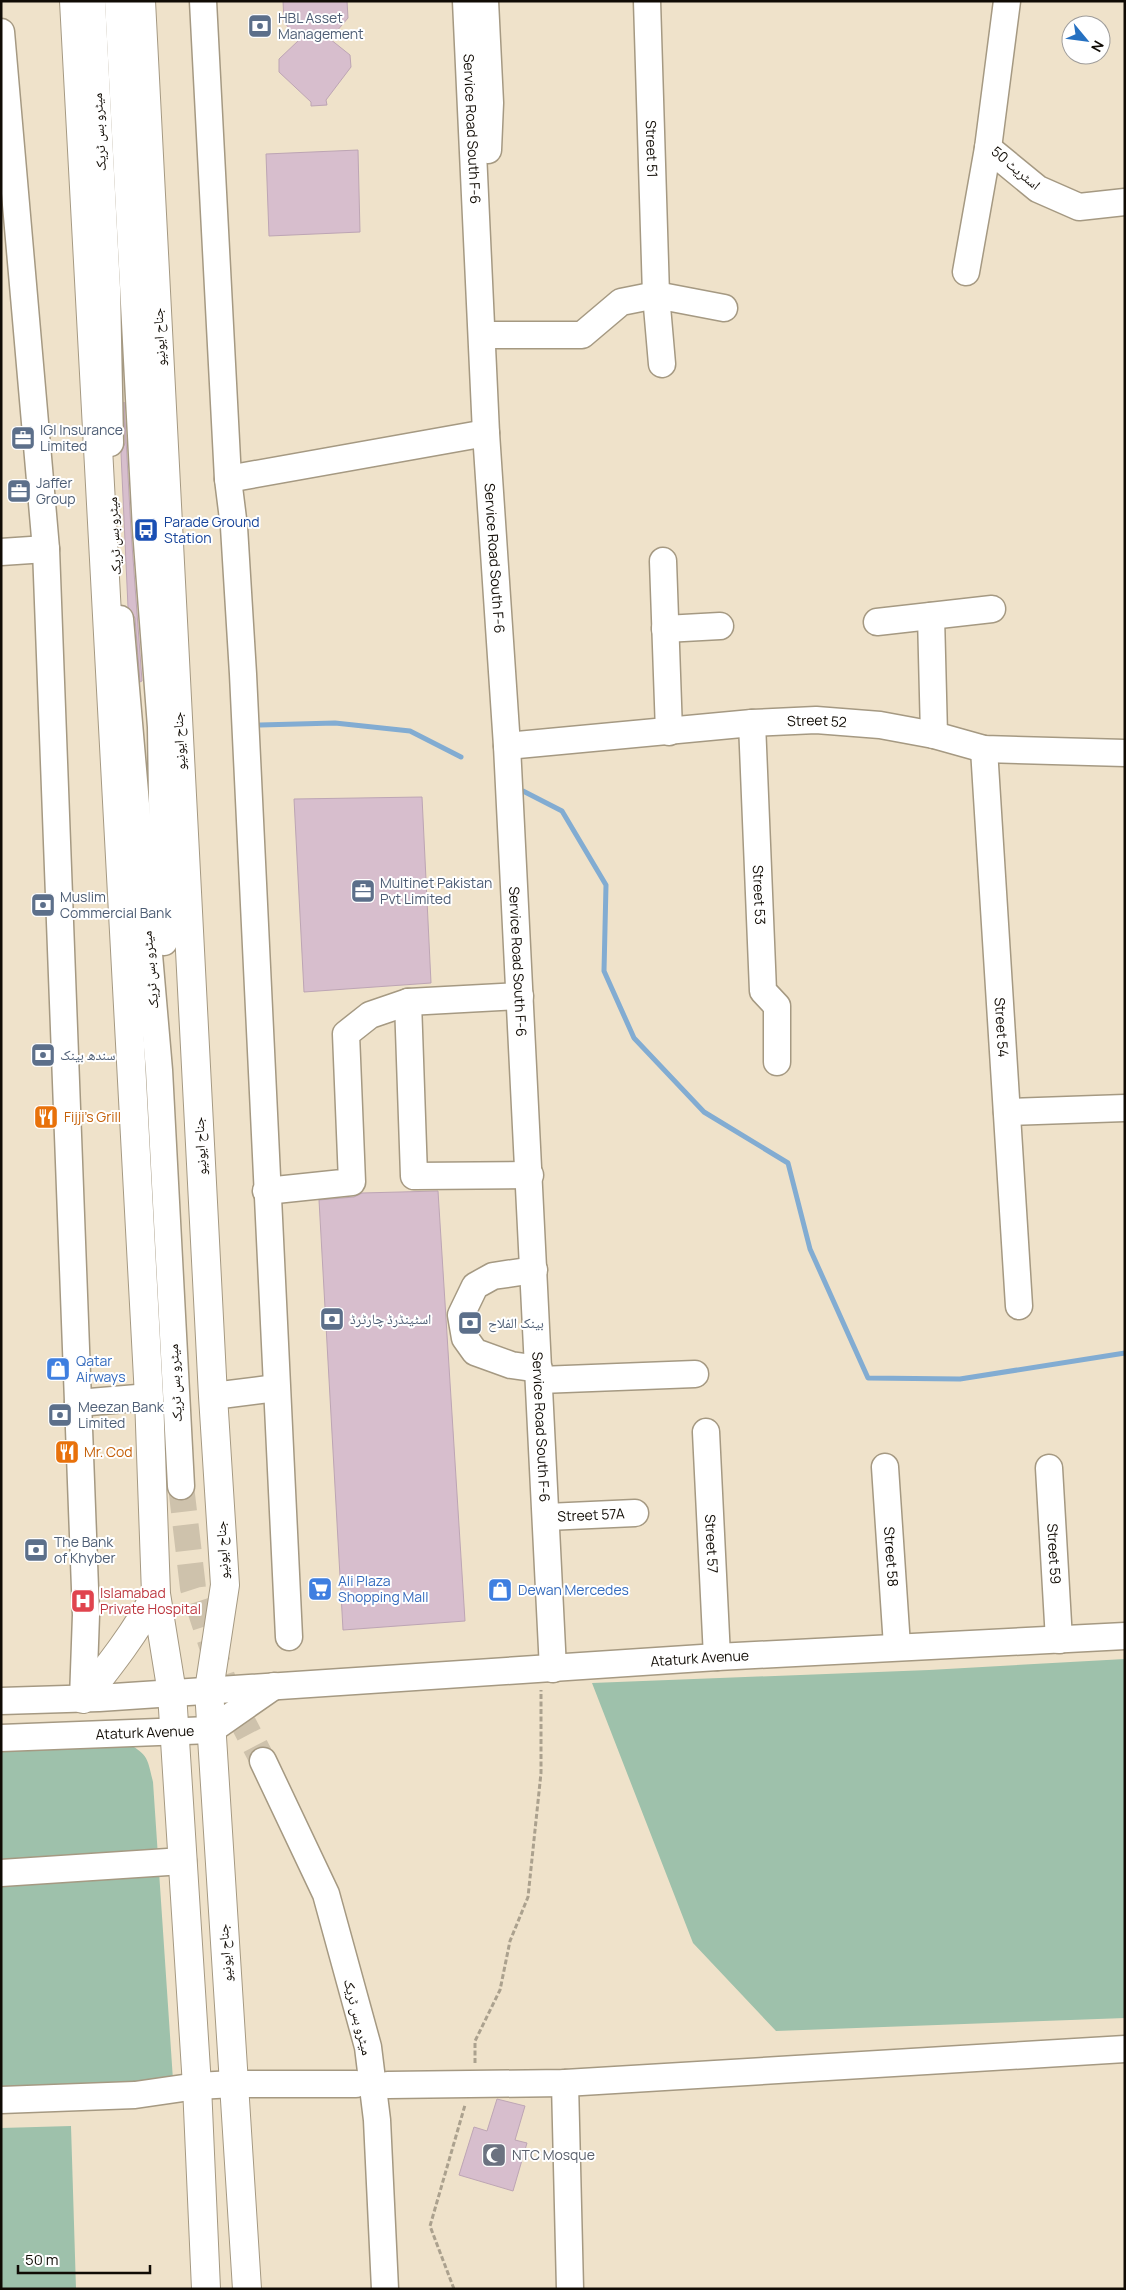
<svg xmlns="http://www.w3.org/2000/svg" width="1126" height="2290" viewBox="0 0 1126 2290" font-family="Manrope,'Noto Naskh Arabic',sans-serif">
<style>
.green{fill:#9ec1ab}
.lines{fill:none;stroke-linecap:round;stroke-linejoin:round}
.stream{stroke:#82acd2;stroke-width:5}
.building{fill:#d7becd;stroke:#bda5b4}
.minor-tunnel{stroke:#cec2ac;stroke-width:26;stroke-dasharray:26 13;stroke-linecap:butt}
.minor-casing{stroke:#a59982;stroke-width:29}
.major-casing{stroke:#a59982;stroke-width:30}
.path{stroke:#aba18e;stroke-width:3;stroke-dasharray:5 2.5;stroke-linecap:butt}
.minor{stroke:#fff;stroke-width:26}
.major{stroke:#fff;stroke-width:28}
.labels{text-anchor:middle;stroke-width:4;stroke-linejoin:round;paint-order:stroke}
.service-label{font-size:14px;fill:#4e5e75;stroke:#fff;text-anchor:start}
.street-label{font-size:14px;fill:#100b04;stroke:#fff}
.transit-label{font-size:14px;fill:#164399;stroke:#fff;text-anchor:start}
.food-label{font-size:14px;fill:#c56008;stroke:#fff;text-anchor:start}
.shop-label{font-size:14px;fill:#366cbe;stroke:#fff;text-anchor:start}
.health-label{font-size:14px;fill:#be3a42;stroke:#fff;text-anchor:start}
.worship-label{font-size:14px;fill:#5b616d;stroke:#fff;text-anchor:start}
</style>
<rect width="100%" height="100%" fill="#efe2ca"/>
<path class="green" d="M 1125,1659 L 1125,2018 L 776,2031 L 693,1943 L 592,1683 L 929,1670 Z
M 124,1741 C 148,1755 147,1756 153,1782 L 173,2080 L 1,2091 L 1,1748 Z
M 71,2126 L 76,2289 L 1,2289 L 1,2128 Z"/>
<g class="lines">
<path class="stream" d="M 260,725 L 335,723 L 410,731 L 461,757
M 523,791 L 562,811 L 606,885 L 604,971 L 634,1038 L 704,1112 L 788,1163 L 810,1249 L 868,1378 L 960,1379 L 1125,1353"/>
</g>
<path class="building" d="M 283,1 L 347,1 L 348,18 L 330,39 L 350,55 L 351,67 L 326,100 L 327,105 L 311,106 L 311,102 L 279,72 L 279,59 L 299,40 L 284,22 Z
M 358,150 L 360,232 L 269,236 L 266,154 Z
M 124,402 L 131,531 L 142,681 L 140,682 L 135,618 L 128,607 L 121,453 L 125,443 Z
M 422,797 L 431,983 L 304,992 L 294,799 Z
M 438,1191 L 465,1621 L 343,1630 L 319,1200 L 354,1197 L 362,1193 Z
M 497,2099 L 525,2106 L 515,2140 L 527,2143 L 513,2191 L 459,2175 L 474,2127 L 487,2131 Z"/>
<g class="lines">
<path class="minor-tunnel" d="M 181,1486 L 193,1588 L 227,1692 L 263,1761"/>
<defs>
<g id="minor">
<path d="M 92,1 L 107,288 L 110,443"/>
<path d="M 118,1 L 146,530 L 161,727 L 164,942"/>
<path d="M 203,1 L 228,479 L 234,527 L 243,674 L 289,1637"/>
<path id="s1" d="M 466,1 L 486,433 L 507,746 L 553,1669"/>
<path d="M 485,1 L 490,103 L 488,150"/>
<path id="s2" d="M 647,1 L 656,295 L 662,364"/>
<path d="M 1,32 L 46,549 L 86,1615 L 83,1699"/>
<path d="M 988,148 L 1038,189 L 1079,207 L 1125,202"/>
<path d="M 966,272 L 988,148 L 1007,1"/>
<path d="M 482,335 L 582,335 L 621,302 L 656,295 L 724,308"/>
<path d="M 228,479 L 486,433"/>
<path d="M 1,552 L 46,549"/>
<path d="M 663,561 L 669,732"/>
<path d="M 931,616 L 934,735"/>
<path d="M 120,619 L 159,1070 L 181,1486"/>
<path d="M 877,622 L 992,609"/>
<path d="M 665,629 L 720,626"/>
<path id="s3" d="M 752,723 L 763,991 L 777,1006 L 777,1062"/>
<path id="s4" d="M 507,746 L 752,723 L 816,720 L 880,725 L 934,735 L 984,749 L 1125,753"/>
<path id="s5" d="M 984,749 L 1019,1306"/>
<path d="M 408,1002 L 414,1176 L 530,1175"/>
<path d="M 1007,1112 L 1125,1108"/>
<path d="M 266,1191 L 352,1182 L 346,1034 L 370,1015 L 408,1002 L 520,996"/>
<path d="M 534,1270 L 493,1276 L 475,1286 L 461,1315 L 465,1338 L 475,1352 L 511,1365 L 539,1369"/>
<path d="M 540,1380 L 695,1374"/>
<path d="M 213,1396 L 276,1388"/>
<path d="M 78,1403 L 149,1397"/>
<path id="s6" d="M 706,1432 L 717,1657"/>
<path id="s7" d="M 885,1467 L 897,1646"/>
<path id="s8" d="M 1049,1468 L 1059,1640"/>
<path id="s9" d="M 547,1517 L 635,1513"/>
<path id="s10" d="M 1,1701 L 99,1698 L 717,1657 L 1125,1636"/>
<path id="s11" d="M 1,1738 L 211,1730 L 274,1686"/>
<path d="M 263,1761 L 326,1894 L 368,2047 L 377,2120 L 385,2289"/>
<path d="M 1,1873 L 183,1861"/>
<path d="M 565,2083 L 570,2289"/>
<path d="M 388,2085 L 565,2083 L 1125,2049"/>
<path d="M 1,2100 L 135,2095 L 197,2086 L 234,2084 L 356,2084"/>
</g>
<path id="major" d="M 74,1 L 149,1397 L 156,1594 L 172,1693 L 197,2086 L 206,2289
M 141,1 L 213,1396 L 225,1585 L 209,1690 L 247,2289
M 83,1699 C 110,1665 136,1632 156,1594"/>
</defs>
<use href="#minor" class="minor-casing"/>
<use href="#major" class="major-casing"/>
<path class="path" d="M 475,2063 L 475,2041 L 500,1990 L 510,1941 L 528,1897 L 541,1773 L 541,1690
M 454,2289 L 430,2226 L 465,2105"/>
<use href="#minor" class="minor"/>
<use href="#major" class="major"/>
</g>
<defs>
<symbol id="bank-square" viewBox="-11 -11 22 22"><rect x="-9" y="-9" width="18" height="18" rx="4" fill="#5c6f8a" stroke="#fff"/><path d="M-6-4H6V4H-6ZM0-2.3a2.3 2.3 0 1 0 0 4.6a2.3 2.3 0 1 0 0-4.6Z" fill="#fff"/></symbol>
<symbol id="office-square" viewBox="-11 -11 22 22"><rect x="-9" y="-9" width="18" height="18" rx="4" fill="#5c6f8a" stroke="#fff"/><path d="M-6-3h4V-5.5h4V-3h4V5H-6ZM-1-4.5V-3h2v-1.5ZM-6 0V1H6V0Z" fill="#fff"/></symbol>
<symbol id="bus-square" viewBox="-11 -11 22 22"><rect x="-9" y="-9" width="18" height="18" rx="4" fill="#1a4fb4" stroke="#fff"/><path d="M-5-6H5V4H4V6H2V4H-2V6H-4V4H-5ZM-3.5-4V0h7V-4ZM-3.5 1.2v1.5H-2V1.2ZM2 1.2v1.5H3.5V1.2Z" fill="#fff"/></symbol>
<symbol id="restaurant-square" viewBox="-11 -11 22 22"><rect x="-9" y="-9" width="18" height="18" rx="4" fill="#e8710a" stroke="#fff"/><path d="M-5-6h1v4h1v-4h1v4h1v-4h1v5L-1.5 .5V6h-2V.5L-5-1ZM5-6V6H3V1.5H1.5Q1.5-4 5-6Z" fill="#fff"/></symbol>
<symbol id="shop-square" viewBox="-11 -11 22 22"><rect x="-9" y="-9" width="18" height="18" rx="4" fill="#3f7fe0" stroke="#fff"/><path d="M-5-2.5h2.3a2.7 3.5 0 0 1 5.4 0H5L5.5 6h-11ZM-1.5-2.5h3a1.5 2.3 0 0 0-3 0Z" fill="#fff"/></symbol>
<symbol id="supermarket-square" viewBox="-11 -11 22 22"><rect x="-9" y="-9" width="18" height="18" rx="4" fill="#3f7fe0" stroke="#fff"/><path d="M-6-5.5h2.5l.6 2H6L4.5 2H-2.5L-4.4-4H-6ZM-1.5 3.2a1.3 1.3 0 1 0 .1 0ZM3 3.2a1.3 1.3 0 1 0 .1 0Z" fill="#fff"/></symbol>
<symbol id="hospital-square" viewBox="-11 -11 22 22"><rect x="-9" y="-9" width="18" height="18" rx="4" fill="#e0444e" stroke="#fff"/><path d="M-5-5h3v3.5h4V-5h3V5h-3V1.5h-4V5h-3Z" fill="#fff"/></symbol>
<symbol id="mosque-square" viewBox="-11 -11 22 22"><rect x="-9" y="-9" width="18" height="18" rx="4" fill="#6b7280" stroke="#fff"/><path d="M3.5-4.9A6 6 0 1 0 3.5 4.9A5 5 0 1 1 3.5-4.9Z" fill="#fff"/></symbol>
</defs>
<g fill-rule="evenodd">
<use href="#bank-square" x="246" y="12" width="28" height="28"/>
<use href="#office-square" x="9" y="424" width="28" height="28"/>
<use href="#office-square" x="5" y="477" width="28" height="28"/>
<use href="#bus-square" x="132" y="516" width="28" height="28"/>
<use href="#office-square" x="349" y="877" width="28" height="28"/>
<use href="#bank-square" x="29" y="891" width="28" height="28"/>
<use href="#bank-square" x="29" y="1041" width="28" height="28"/>
<use href="#restaurant-square" x="32" y="1103" width="28" height="28"/>
<use href="#bank-square" x="318" y="1305" width="28" height="28"/>
<use href="#bank-square" x="456" y="1309" width="28" height="28"/>
<use href="#shop-square" x="44" y="1355" width="28" height="28"/>
<use href="#bank-square" x="46" y="1401" width="28" height="28"/>
<use href="#restaurant-square" x="53" y="1438" width="28" height="28"/>
<use href="#bank-square" x="22" y="1536" width="28" height="28"/>
<use href="#supermarket-square" x="306" y="1575" width="28" height="28"/>
<use href="#shop-square" x="486" y="1576" width="28" height="28"/>
<use href="#hospital-square" x="69" y="1587" width="28" height="28"/>
<use href="#mosque-square" x="480" y="2141" width="28" height="28"/>
</g>
<g class="labels">
<g class="service-label">
<text x="278" y="23">HBL Asset<tspan x="278" dy="16">Management</tspan></text>
<text x="40" y="435">IGI Insurance<tspan x="40" dy="16">Limited</tspan></text>
<text x="36" y="488">Jaffer<tspan x="36" dy="16">Group</tspan></text>
<text x="380" y="888">Multinet Pakistan<tspan x="380" dy="16">Pvt Limited</tspan></text>
<text x="60" y="902">Muslim<tspan x="60" dy="16">Commercial Bank</tspan></text>
<text x="60" y="1060">سندھ بینک</text>
<text x="350" y="1324">اسٹینڈرڈ چارٹرڈ</text>
<text x="488" y="1328">بینک الفلاح</text>
<text x="78" y="1412">Meezan Bank<tspan x="78" dy="16">Limited</tspan></text>
<text x="54" y="1547">The Bank<tspan x="54" dy="16">of Khyber</tspan></text>
</g>
<g class="street-label">
<text dy="5" stroke="none"><textPath href="#s1" startOffset="128">Service Road South F-6</textPath></text>
<text transform="translate(99 132) rotate(-93)" y="5">میٹرو بس ٹریک</text>
<text dy="5" stroke="none"><textPath href="#s2" startOffset="148">Street 51</textPath></text>
<text transform="translate(1016 168) rotate(40)" y="5">اسٹریٹ 50</text>
<text transform="translate(159 337) rotate(-93)" y="5">جناح ایونیو</text>
<text transform="translate(114 536) rotate(-93)" y="5">میٹرو بس ٹریک</text>
<text dy="5" stroke="none"><textPath href="#s1" startOffset="558">Service Road South F-6</textPath></text>
<text dy="5" stroke="none"><textPath href="#s4" startOffset="311">Street 52</textPath></text>
<text transform="translate(179 741) rotate(-93)" y="5">جناح ایونیو</text>
<text dy="5" stroke="none"><textPath href="#s3" startOffset="172">Street 53</textPath></text>
<text dy="5" stroke="none"><textPath href="#s1" startOffset="962">Service Road South F-6</textPath></text>
<text transform="translate(150 970) rotate(-95)" y="5">میٹرو بس ٹریک</text>
<text dy="5" stroke="none"><textPath href="#s5" startOffset="279">Street 54</textPath></text>
<text transform="translate(200 1146) rotate(-93)" y="5">جناح ایونیو</text>
<text transform="translate(175 1383) rotate(-93)" y="5">میٹرو بس ٹریک</text>
<text dy="5" stroke="none"><textPath href="#s1" startOffset="1428">Service Road South F-6</textPath></text>
<text dy="5" stroke="none"><textPath href="#s9" startOffset="44">Street 57A</textPath></text>
<text dy="5" stroke="none"><textPath href="#s6" startOffset="112">Street 57</textPath></text>
<text transform="translate(222 1550) rotate(-93)" y="5">جناح ایونیو</text>
<text dy="5" stroke="none"><textPath href="#s8" startOffset="86">Street 59</textPath></text>
<text dy="5" stroke="none"><textPath href="#s7" startOffset="90">Street 58</textPath></text>
<text dy="5" stroke="none"><textPath href="#s10" startOffset="700">Ataturk Avenue</textPath></text>
<text dy="5" stroke="none"><textPath href="#s11" startOffset="144">Ataturk Avenue</textPath></text>
<text transform="translate(225 1953) rotate(-94)" y="5">جناح ایونیو</text>
<text transform="translate(358 2017) rotate(76)" y="5">میٹرو بس ٹریک</text>
</g>
<g class="transit-label">
<text x="164" y="527">Parade Ground<tspan x="164" dy="16">Station</tspan></text>
</g>
<g class="food-label">
<text x="64" y="1122">Fijji's Grill</text>
<text x="84" y="1457">Mr. Cod</text>
</g>
<g class="shop-label">
<text x="76" y="1366">Qatar<tspan x="76" dy="16">Airways</tspan></text>
<text x="338" y="1586">Ali Plaza<tspan x="338" dy="16">Shopping Mall</tspan></text>
<text x="518" y="1595">Dewan Mercedes</text>
</g>
<g class="health-label">
<text x="100" y="1598">Islamabad<tspan x="100" dy="16">Private Hospital</tspan></text>
</g>
<g class="worship-label">
<text x="512" y="2160">NTC Mosque</text>
</g>
</g>
<rect width="1126" height="2290" fill="none" stroke="#100b04" stroke-width="5"/>
<g transform="translate(1086 40) rotate(119)"><circle r="24" fill="#ffffff" stroke="#9f9d9b"/>
<path d="M0-4L9 19L0 12L-9 19Z" fill="#2671c1"/>
<text y="-8" font-size="14" font-weight="bold" text-anchor="middle" fill="#100b04">N</text>
</g>
<path d="M18 2265v8h132v-8" fill="none" stroke="#100b04" stroke-width="2.5"/>
<text x="25" y="2265" font-size="15" fill="#100b04" stroke="#ffffff" stroke-width="4" paint-order="stroke">50 m</text>
</svg>
